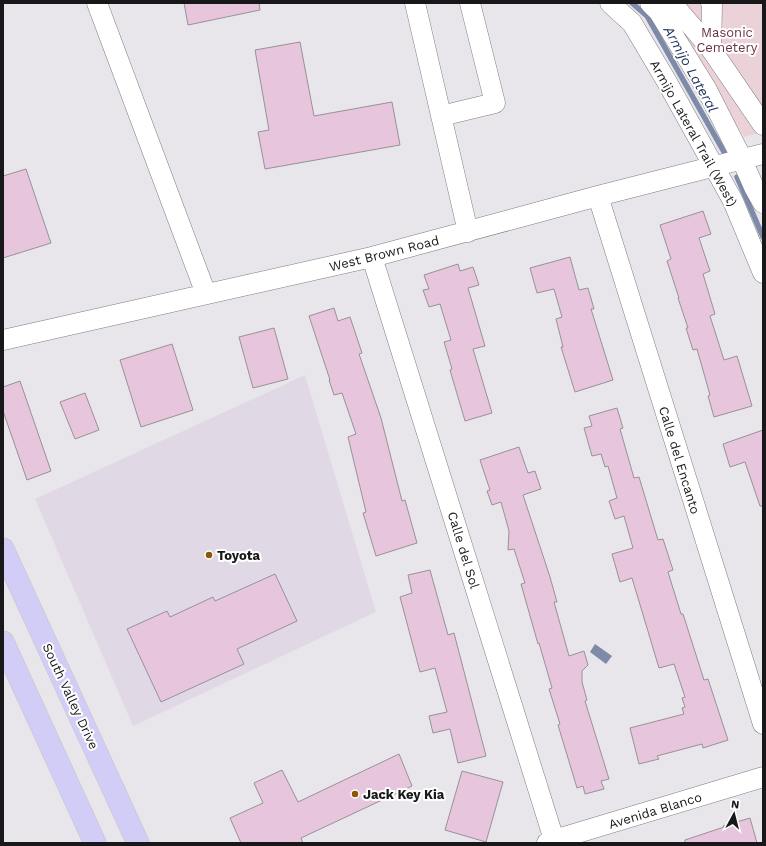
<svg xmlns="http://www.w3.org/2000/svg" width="766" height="846" viewBox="0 0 766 846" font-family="'Work Sans',sans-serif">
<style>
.built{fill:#e0d9e5}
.green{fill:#ebd1d8}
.water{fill:#7d8ba9}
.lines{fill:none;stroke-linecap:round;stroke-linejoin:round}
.stream{stroke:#7d8ba9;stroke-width:5.5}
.building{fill:#e6c5dd;stroke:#979295}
.minor-casing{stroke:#7f7c80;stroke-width:21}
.major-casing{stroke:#c3c3c3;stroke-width:23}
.minor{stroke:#fff;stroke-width:20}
.major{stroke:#d1cdf6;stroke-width:22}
.poi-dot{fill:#8c5706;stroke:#fff;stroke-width:1.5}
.labels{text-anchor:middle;stroke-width:4;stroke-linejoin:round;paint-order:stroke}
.park-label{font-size:13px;fill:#6a3547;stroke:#fff}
.street-label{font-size:13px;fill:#181719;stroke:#fff}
.poi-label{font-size:13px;font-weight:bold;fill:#181719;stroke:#fff;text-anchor:start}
.water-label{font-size:14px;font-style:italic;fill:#22335e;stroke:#fff}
</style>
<rect width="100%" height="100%" fill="#e9e6eb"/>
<path class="built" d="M 305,375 L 376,612 L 133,726 L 35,499 Z"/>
<path class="green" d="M 662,3 L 763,3 L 763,132 L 744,137 Z"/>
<path class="water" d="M 595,644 L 612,656 L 606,664 L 590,652 Z"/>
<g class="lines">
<path class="stream" d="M 632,3 L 647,16 L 724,152
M 737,177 L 763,237"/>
</g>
<path class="building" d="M 184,3 L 259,3 L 260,10 L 188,25 Z
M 300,42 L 314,116 L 392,102 L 400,145 L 265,169 L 258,132 L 269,130 L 255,50 Z
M 26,169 L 51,243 L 3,258 L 3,176 Z
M 703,211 L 711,234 L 699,238 L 710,271 L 703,274 L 715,314 L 710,316 L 724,360 L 737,356 L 752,406 L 714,417 L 708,396 L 710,395 L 697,349 L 693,350 L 686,328 L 688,328 L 678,298 L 679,298 L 667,261 L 671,259 L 660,225 Z
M 570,257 L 579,290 L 588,288 L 594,309 L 591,309 L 613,380 L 575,392 L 561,347 L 563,347 L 556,319 L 562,317 L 554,289 L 537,293 L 530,268 Z
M 458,264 L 460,271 L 473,267 L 479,285 L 468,288 L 485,346 L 473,349 L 492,413 L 465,421 L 450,370 L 452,369 L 444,342 L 451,340 L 440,304 L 429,307 L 423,290 L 429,289 L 424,275 Z
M 334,308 L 338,321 L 350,317 L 362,353 L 359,354 L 381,418 L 402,501 L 405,500 L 417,543 L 376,556 L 363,513 L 366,512 L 348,437 L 356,434 L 342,393 L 334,395 L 329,380 L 330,380 L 309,316 Z
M 274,328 L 288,379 L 253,388 L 239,337 Z
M 172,344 L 193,410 L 141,427 L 120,360 Z
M 20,381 L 51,471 L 27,480 L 3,411 L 3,387 Z
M 85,393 L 99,430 L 75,439 L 60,402 Z
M 617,408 L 623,428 L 620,429 L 634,478 L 639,477 L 658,540 L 663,539 L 673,570 L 668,572 L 681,614 L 683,614 L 704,680 L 708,679 L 728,740 L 703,748 L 702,744 L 657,756 L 659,759 L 639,764 L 630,728 L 684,714 L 682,708 L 685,707 L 682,698 L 685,697 L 674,664 L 659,668 L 632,578 L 620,582 L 612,554 L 633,548 L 624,516 L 615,519 L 609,501 L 617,498 L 608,466 L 605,467 L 601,454 L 592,456 L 584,428 L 592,426 L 589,416 Z
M 763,430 L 763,506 L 760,506 L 745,462 L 730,467 L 723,444 Z
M 519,447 L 528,473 L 535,471 L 541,489 L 523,495 L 550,577 L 557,602 L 554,602 L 569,656 L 584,651 L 588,665 L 582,671 L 582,682 L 587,700 L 585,701 L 609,779 L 601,781 L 604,789 L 585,794 L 583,786 L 577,788 L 558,725 L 560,724 L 549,689 L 552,688 L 539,643 L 538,644 L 521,584 L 525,583 L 514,549 L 508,550 L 509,531 L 501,502 L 492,505 L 487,491 L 490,490 L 480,460 Z
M 430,570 L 448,635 L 454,633 L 486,756 L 458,763 L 450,729 L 433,733 L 429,716 L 447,712 L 435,668 L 420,672 L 400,597 L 412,593 L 408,575 Z
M 275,574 L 297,621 L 237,649 L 244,664 L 161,702 L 127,629 L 167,611 L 170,617 L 213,597 L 215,601 Z
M 399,754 L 412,786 L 301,838 L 303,843 L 241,843 L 230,818 L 263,803 L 254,783 L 282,770 L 298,802 Z
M 462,771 L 503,782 L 486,842 L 445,830 Z
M 750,818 L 757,843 L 685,843 L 685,840 L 724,827 L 723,826 Z"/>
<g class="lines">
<defs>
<path id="minor" d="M 97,3 L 206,294
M 415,3 L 468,232
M 610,3 L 632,23 L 667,82 L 733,201 L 763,273
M 650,3 L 659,12 L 707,90 L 738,151 L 754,187 L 763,203
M 672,3 L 711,49 L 763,125
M 711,3 L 712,6 L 711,49
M 441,116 L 495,103 L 470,3
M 598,196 L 763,724
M 372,257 L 555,843
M 3,340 L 372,257 L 598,196 L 763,154
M 547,843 L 554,840 L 763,777"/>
<path id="major" d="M 3,549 L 138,843
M 3,642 L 95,843"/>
</defs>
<use href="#minor" class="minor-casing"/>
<use href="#major" class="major-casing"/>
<use href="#minor" class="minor"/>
<use href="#major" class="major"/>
</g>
<g class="poi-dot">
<circle cx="209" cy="555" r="4"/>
<circle cx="355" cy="794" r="4"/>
</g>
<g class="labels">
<g class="park-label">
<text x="727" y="37">Masonic<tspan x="727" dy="15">Cemetery</tspan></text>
</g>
<g class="street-label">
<text transform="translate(694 133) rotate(61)" y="5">Armijo Lateral Trail (West)</text>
<text transform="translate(384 253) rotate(-14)" y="5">West Brown Road</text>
<text transform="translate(680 460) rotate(73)" y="5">Calle del Encanto</text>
<text transform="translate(464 550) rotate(73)" y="5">Calle del Sol</text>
<text transform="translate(71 696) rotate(65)" y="5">South Valley Drive</text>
<text transform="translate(655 810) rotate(-17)" y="5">Avenida Blanco</text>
</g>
<g class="poi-label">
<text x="217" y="560">Toyota</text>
<text x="363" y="799">Jack Key Kia</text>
</g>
<g class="water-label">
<text transform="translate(691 69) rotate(61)" y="5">Armijo Lateral</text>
</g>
</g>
<rect width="766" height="846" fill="none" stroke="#181719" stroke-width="8"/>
<g transform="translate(734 814) rotate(7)" stroke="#ffffff" stroke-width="3" paint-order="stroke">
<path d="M0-3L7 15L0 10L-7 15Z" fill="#181719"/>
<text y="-6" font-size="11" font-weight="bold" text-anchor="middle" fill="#181719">N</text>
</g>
</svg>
